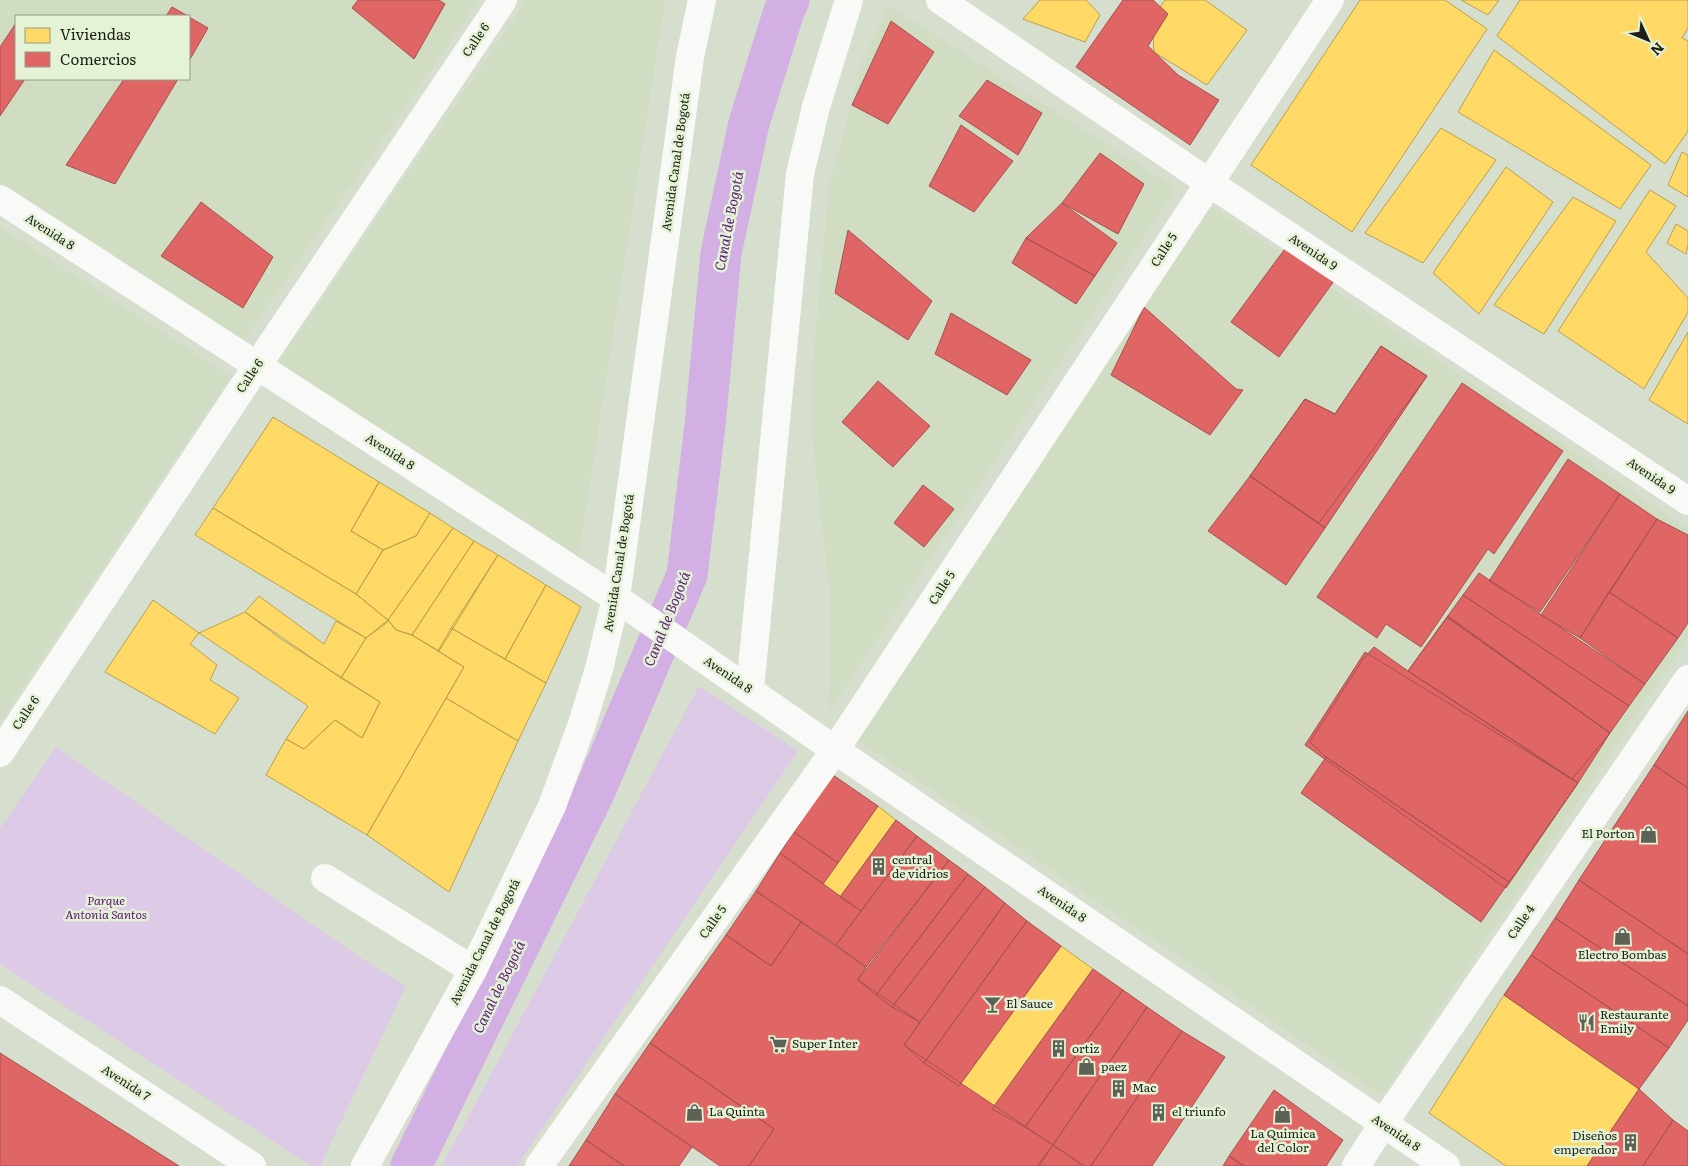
<svg xmlns="http://www.w3.org/2000/svg" width="1688" height="1166" viewBox="0 0 1688 1166" font-family="Literata,serif">
<style>
.built{fill:#d0ddc2;fill-rule:evenodd}
.green{fill:#ddcae6}
.homes{fill:#ffd966;stroke:#bba14e}
.shops{fill:#e06666;stroke:#a5514e}
.lines{fill:none;stroke-linecap:round;stroke-linejoin:round}
.canal{stroke:#d2b0e4;stroke-width:41}
.street{stroke:#f9faf8;stroke-width:28}
.secondary{stroke:#f9faf8;stroke-width:28}
.labels{text-anchor:middle;stroke-width:5;stroke-linejoin:round;paint-order:stroke}
.street-label{font-size:12px;fill:#1b1f15;stroke:#e4f2d5}
.poi-label{font-size:12px;fill:#1b1f15;stroke:#e4f2d5;text-anchor:start}
.park-label{font-size:12px;font-style:italic;fill:#5b1777;stroke:#e4f2d5}
.water-label{font-size:14px;font-style:italic;fill:#5c1a79;stroke:#e4f2d5}
</style>
<rect width="100%" height="100%" fill="#d6dece"/>
<path class="built" d="M 0,0 L 479,0 L 240,346 L 0,188 ZM 16,16 L 189,16 L 189,79 L 16,79 Z
M 527,0 L 665,0 L 577,566 L 274,368 Z
M 888,5 L 1176,188 L 829,712 L 830,594 L 813,443 L 812,373 L 829,186 L 848,119 L 862,61 Z
M 1212,207 L 1688,529 L 1688,637 L 1382,1096 L 1180,957 L 852,736 Z
M 0,227 L 231,376 L 0,722 Z"/>
<path class="green" d="M 699,686 L 798,751 L 517,1166 L 442,1166 Z
M 56,747 L 367,962 L 406,986 L 320,1166 L 311,1166 L 0,964 L 0,828 Z"/>
<path class="homes" d="M 1040,0 L 1086,0 L 1100,15 L 1085,42 L 1023,19 Z
M 1165,0 L 1205,0 L 1247,30 L 1207,85 L 1154,52 L 1152,18 Z
M 1360,0 L 1445,0 L 1487,29 L 1352,232 L 1251,165 Z
M 1461,0 L 1499,0 L 1488,15 Z
M 1520,0 L 1688,0 L 1688,28 L 1682,38 L 1688,41 L 1688,131 L 1665,164 L 1497,36 Z
M 1494,50 L 1651,165 L 1620,209 L 1458,112 Z
M 1441,128 L 1496,160 L 1423,263 L 1365,233 Z
M 1682,152 L 1688,155 L 1688,197 L 1668,185 Z
M 1506,167 L 1553,202 L 1479,314 L 1433,273 Z
M 1650,190 L 1676,206 L 1646,252 L 1688,298 L 1688,312 L 1644,389 L 1558,331 Z
M 1573,197 L 1616,221 L 1544,334 L 1494,305 Z
M 1676,224 L 1688,231 L 1688,245 L 1686,254 L 1667,243 Z
M 1688,332 L 1688,424 L 1649,400 Z
M 273,417 L 379,482 L 351,531 L 383,550 L 356,594 L 213,508 Z
M 379,482 L 430,513 L 416,536 L 383,550 L 351,531 Z
M 213,508 L 356,594 L 389,621 L 366,638 L 195,535 Z
M 430,513 L 453,528 L 388,620 L 356,594 L 383,550 L 416,536 Z
M 453,528 L 474,541 L 412,635 L 396,630 L 388,620 Z
M 474,541 L 498,555 L 439,651 L 412,635 Z
M 498,555 L 546,585 L 505,659 L 451,628 Z
M 546,585 L 581,607 L 546,683 L 505,659 Z
M 259,596 L 324,644 L 336,621 L 366,638 L 341,678 L 245,612 Z
M 153,600 L 199,633 L 190,644 L 217,665 L 210,680 L 239,698 L 215,734 L 105,672 Z
M 245,612 L 281,639 L 380,702 L 362,738 L 335,720 L 304,749 L 286,739 L 308,706 L 199,633 Z
M 388,620 L 396,630 L 412,635 L 464,667 L 367,835 L 266,775 L 286,739 L 304,749 L 335,720 L 362,738 L 380,702 L 341,678 L 366,638 Z
M 451,628 L 546,683 L 518,741 L 446,698 L 464,667 L 438,651 Z
M 446,698 L 518,741 L 449,892 L 367,835 Z
M 878,806 L 896,820 L 840,897 L 823,884 Z
M 1061,946 L 1093,969 L 992,1109 L 959,1086 Z
M 1504,995 L 1639,1089 L 1587,1166 L 1506,1166 L 1429,1113 Z"/>
<path class="shops" d="M 358,0 L 439,0 L 445,4 L 414,59 L 352,8 Z
M 1123,0 L 1153,0 L 1168,14 L 1148,46 L 1178,75 L 1219,100 L 1190,145 L 1076,67 Z
M 172,7 L 188,16 L 166,16 Z
M 189,17 L 208,28 L 189,61 Z
M 891,21 L 934,52 L 888,124 L 852,105 Z
M 16,23 L 16,79 L 25,79 L 0,116 L 0,47 Z
M 124,79 L 178,79 L 115,184 L 66,165 Z
M 987,80 L 1042,113 L 1018,155 L 959,116 Z
M 961,125 L 1013,161 L 974,212 L 929,186 Z
M 1100,153 L 1144,184 L 1118,234 L 1062,203 Z
M 201,202 L 273,257 L 243,308 L 161,256 Z
M 1062,203 L 1117,243 L 1095,276 L 1026,238 Z
M 848,230 L 932,301 L 908,340 L 835,293 Z
M 1026,238 L 1095,276 L 1076,304 L 1012,263 Z
M 1287,246 L 1334,281 L 1279,357 L 1231,322 Z
M 1144,307 L 1236,389 L 1243,390 L 1210,435 L 1111,375 Z
M 951,313 L 1031,360 L 1007,395 L 935,354 Z
M 1381,346 L 1427,376 L 1325,528 L 1250,476 L 1305,399 L 1335,414 Z
M 1381,346 L 1427,376 L 1319,523 L 1250,476 L 1305,399 L 1335,414 Z
M 878,381 L 930,426 L 893,467 L 842,422 Z
M 1462,383 L 1563,451 L 1494,554 L 1488,549 L 1421,647 L 1386,624 L 1377,638 L 1317,597 Z
M 1568,459 L 1620,494 L 1540,612 L 1489,581 Z
M 1250,476 L 1325,528 L 1286,585 L 1208,531 Z
M 923,485 L 954,509 L 924,547 L 894,523 Z
M 1620,494 L 1657,519 L 1580,638 L 1541,615 Z
M 1657,519 L 1688,535 L 1688,623 L 1678,638 L 1609,592 Z
M 1479,573 L 1645,684 L 1629,706 L 1463,595 Z
M 1609,592 L 1678,638 L 1645,684 L 1580,638 Z
M 1463,595 L 1629,706 L 1610,733 L 1447,617 Z
M 1448,616 L 1610,733 L 1578,783 L 1408,671 Z
M 1447,617 L 1610,733 L 1572,779 L 1408,671 Z
M 1374,647 L 1408,671 L 1578,783 L 1509,882 L 1326,757 L 1310,742 L 1363,659 Z
M 1365,652 L 1578,783 L 1506,888 L 1305,745 Z
M 1688,711 L 1688,788 L 1654,765 Z
M 1326,757 L 1509,882 L 1481,922 L 1301,793 Z
M 1654,765 L 1688,788 L 1688,954 L 1579,880 Z
M 833,775 L 878,806 L 838,863 L 794,832 Z
M 896,820 L 917,836 L 861,911 L 840,897 Z
M 794,832 L 838,863 L 823,884 L 780,853 Z
M 917,836 L 949,860 L 866,967 L 836,945 Z
M 780,853 L 861,911 L 836,945 L 756,891 Z
M 949,860 L 968,874 L 876,995 L 858,980 Z
M 968,874 L 985,887 L 892,1007 L 876,995 Z
M 1579,880 L 1688,954 L 1688,1006 L 1555,918 Z
M 985,887 L 1005,903 L 920,1022 L 892,1007 Z
M 756,891 L 801,922 L 771,966 L 726,935 Z
M 1005,903 L 1027,921 L 924,1063 L 904,1045 Z
M 1555,918 L 1688,1006 L 1688,1020 L 1669,1048 L 1531,955 Z
M 1027,921 L 1061,946 L 959,1086 L 924,1063 Z
M 801,922 L 866,967 L 858,980 L 920,1022 L 904,1045 L 1053,1145 L 1039,1166 L 749,1166 L 774,1129 L 650,1043 L 726,935 L 771,966 Z
M 1531,955 L 1669,1048 L 1639,1089 L 1504,995 Z
M 1093,969 L 1123,990 L 1025,1127 L 992,1109 Z
M 1123,990 L 1147,1007 L 1053,1145 L 1025,1127 Z
M 1147,1007 L 1182,1031 L 1091,1166 L 1084,1166 L 1053,1145 Z
M 1182,1031 L 1225,1057 L 1152,1166 L 1091,1166 Z
M 650,1043 L 774,1129 L 749,1166 L 720,1166 L 615,1094 Z
M 0,1053 L 179,1166 L 0,1166 Z
M 1639,1089 L 1673,1120 L 1643,1166 L 1587,1166 Z
M 1274,1090 L 1343,1140 L 1326,1166 L 1244,1166 L 1229,1156 Z
M 615,1094 L 692,1147 L 679,1166 L 624,1166 L 586,1140 Z
M 1673,1120 L 1688,1131 L 1688,1166 L 1643,1166 Z
M 586,1140 L 624,1166 L 569,1166 Z
M 1053,1145 L 1084,1166 L 1037,1166 Z
M 1229,1156 L 1244,1166 L 1223,1166 Z"/>
<g class="lines">
<path class="canal" d="M 411,1166 L 594,793 L 687,575 L 705,425 L 721,253 L 749,123 L 784,11 L 789,0"/>
<path class="street" d="M 940,0 L 1208,182 L 1688,501
M 0,199 L 616,598
M 325,878 L 473,970
M 0,1000 L 252,1166
M 1383,1124 L 1688,679
M 539,1166 L 835,750 L 1330,0"/>
<path class="secondary" d="M 616,598 L 835,750 L 1446,1166
M 750,689 L 800,174 L 816,107 L 849,0
M 0,753 L 257,366 L 503,0
M 365,1166 L 473,970 L 552,806 L 581,727 L 599,669 L 616,598 L 690,57 L 702,0
M 1356,1166 L 1383,1124"/>
</g>
<defs>
<symbol id="shop-bare" viewBox="-9 -9 18 18"><path d="M-5-2.5h2.3a2.7 3.5 0 0 1 5.4 0H5L5.5 6h-11ZM-1.5-2.5h3a1.5 2.3 0 0 0-3 0Z" fill="#5c6256" stroke="#e4f2d5" stroke-width="2.5" paint-order="stroke"/></symbol>
<symbol id="building-bare" viewBox="-9 -9 18 18"><path d="M-4-6H4V6H1V3H-1V6H-4ZM-2.5-4.3h1.7v1.8h-1.7ZM.8-4.3h1.7v1.8H.8ZM-2.5-1h1.7V.8h-1.7ZM.8-1h1.7V.8H.8Z" fill="#5c6256" stroke="#e4f2d5" stroke-width="2.5" paint-order="stroke"/></symbol>
<symbol id="bar-bare" viewBox="-9 -9 18 18"><path d="M-6-5H6L.8 .8V4.5H3.5V6h-7V4.5H-.8V.8Z" fill="#5c6256" stroke="#e4f2d5" stroke-width="2.5" paint-order="stroke"/></symbol>
<symbol id="restaurant-bare" viewBox="-9 -9 18 18"><path d="M-5-6h1v4h1v-4h1v4h1v-4h1v5L-1.5 .5V6h-2V.5L-5-1ZM5-6V6H3V1.5H1.5Q1.5-4 5-6Z" fill="#5c6256" stroke="#e4f2d5" stroke-width="2.5" paint-order="stroke"/></symbol>
<symbol id="supermarket-bare" viewBox="-9 -9 18 18"><path d="M-6-5.5h2.5l.6 2H6L4.5 2H-2.5L-4.4-4H-6ZM-1.5 3.2a1.3 1.3 0 1 0 .1 0ZM3 3.2a1.3 1.3 0 1 0 .1 0Z" fill="#5c6256" stroke="#e4f2d5" stroke-width="2.5" paint-order="stroke"/></symbol>
</defs>
<g fill-rule="evenodd">
<use href="#shop-bare" x="1636" y="822" width="25" height="25"/>
<use href="#building-bare" x="866" y="854" width="25" height="25"/>
<use href="#shop-bare" x="1610" y="924" width="25" height="25"/>
<use href="#bar-bare" x="980" y="992" width="25" height="25"/>
<use href="#restaurant-bare" x="1574" y="1010" width="25" height="25"/>
<use href="#supermarket-bare" x="766" y="1032" width="25" height="25"/>
<use href="#building-bare" x="1046" y="1036" width="25" height="25"/>
<use href="#shop-bare" x="1074" y="1054" width="25" height="25"/>
<use href="#building-bare" x="1106" y="1076" width="25" height="25"/>
<use href="#shop-bare" x="682" y="1100" width="25" height="25"/>
<use href="#building-bare" x="1146" y="1100" width="25" height="25"/>
<use href="#shop-bare" x="1270" y="1102" width="25" height="25"/>
<use href="#building-bare" x="1618" y="1130" width="25" height="25"/>
</g>
<g class="labels">
<g class="street-label">
<text transform="translate(476 40) rotate(-56)" y="4">Calle 6</text>
<text transform="translate(676 162) rotate(-82)" y="4">Avenida Canal de Bogotá</text>
<text transform="translate(50 232) rotate(33)" y="4">Avenida 8</text>
<text transform="translate(1164 250) rotate(-57)" y="4">Calle 5</text>
<text transform="translate(1313 252) rotate(34)" y="4">Avenida 9</text>
<text transform="translate(250 376) rotate(-56)" y="4">Calle 6</text>
<text transform="translate(390 452) rotate(33)" y="4">Avenida 8</text>
<text transform="translate(1651 476) rotate(34)" y="4">Avenida 9</text>
<text transform="translate(619 563) rotate(-81)" y="4">Avenida Canal de Bogotá</text>
<text transform="translate(942 588) rotate(-57)" y="4">Calle 5</text>
<text transform="translate(728 675) rotate(34)" y="4">Avenida 8</text>
<text transform="translate(26 713) rotate(-56)" y="4">Calle 6</text>
<text transform="translate(1062 904) rotate(34)" y="4">Avenida 8</text>
<text transform="translate(713 922) rotate(-55)" y="4">Calle 5</text>
<text transform="translate(1521 922) rotate(-56)" y="4">Calle 4</text>
<text transform="translate(485 942) rotate(-63)" y="4">Avenida Canal de Bogotá</text>
<text transform="translate(126 1083) rotate(33)" y="4">Avenida 7</text>
<text transform="translate(1396 1133) rotate(34)" y="4">Avenida 8</text>
</g>
<g class="poi-label">
<text x="1635" y="838" text-anchor="end">El Porton</text>
<text x="892" y="864">central<tspan x="892" dy="14">de vidrios</tspan></text>
<text x="1622" y="959" text-anchor="middle">Electro Bombas</text>
<text x="1006" y="1008">El Sauce</text>
<text x="1600" y="1019">Restaurante<tspan x="1600" dy="14">Emily</tspan></text>
<text x="792" y="1048">Super Inter</text>
<text x="1072" y="1053">ortiz</text>
<text x="1101" y="1071">paez</text>
<text x="1132" y="1092">Mac</text>
<text x="709" y="1116">La Quinta</text>
<text x="1172" y="1116">el triunfo</text>
<text x="1283" y="1138" text-anchor="middle">La Quimica<tspan x="1283" dy="14">del Color</tspan></text>
<text x="1617" y="1140" text-anchor="end">Diseños<tspan x="1617" dy="14">emperador</tspan></text>
</g>
<g class="park-label">
<text x="106" y="905">Parque<tspan x="106" dy="14">Antonia Santos</tspan></text>
</g>
<g class="water-label">
<text transform="translate(729 221) rotate(-79)" y="5">Canal de Bogotá</text>
<text transform="translate(667 619) rotate(-68)" y="5">Canal de Bogotá</text>
<text transform="translate(499 987) rotate(-64)" y="5">Canal de Bogotá</text>
</g>
</g>
<rect x="15" y="15" width="175" height="65" fill="#e4f2d5" stroke="#949e88"/>
<rect x="25" y="28" width="25" height="15" fill="#ffd966" stroke="#949e88"/>
<text x="60" y="40" font-size="15" fill="#1b1f15">Viviendas</text>
<rect x="25" y="52" width="25" height="15" fill="#e06666" stroke="#949e88"/>
<text x="60" y="65" font-size="15" fill="#1b1f15">Comercios</text>
<g transform="translate(1648 40) rotate(134)" stroke="#e4f2d5" stroke-width="4" paint-order="stroke">
<path d="M0-4L9 19L0 12L-9 19Z" fill="#1b1f15"/>
<text y="-8" font-size="14" font-weight="bold" text-anchor="middle" fill="#1b1f15">N</text>
</g>
</svg>
